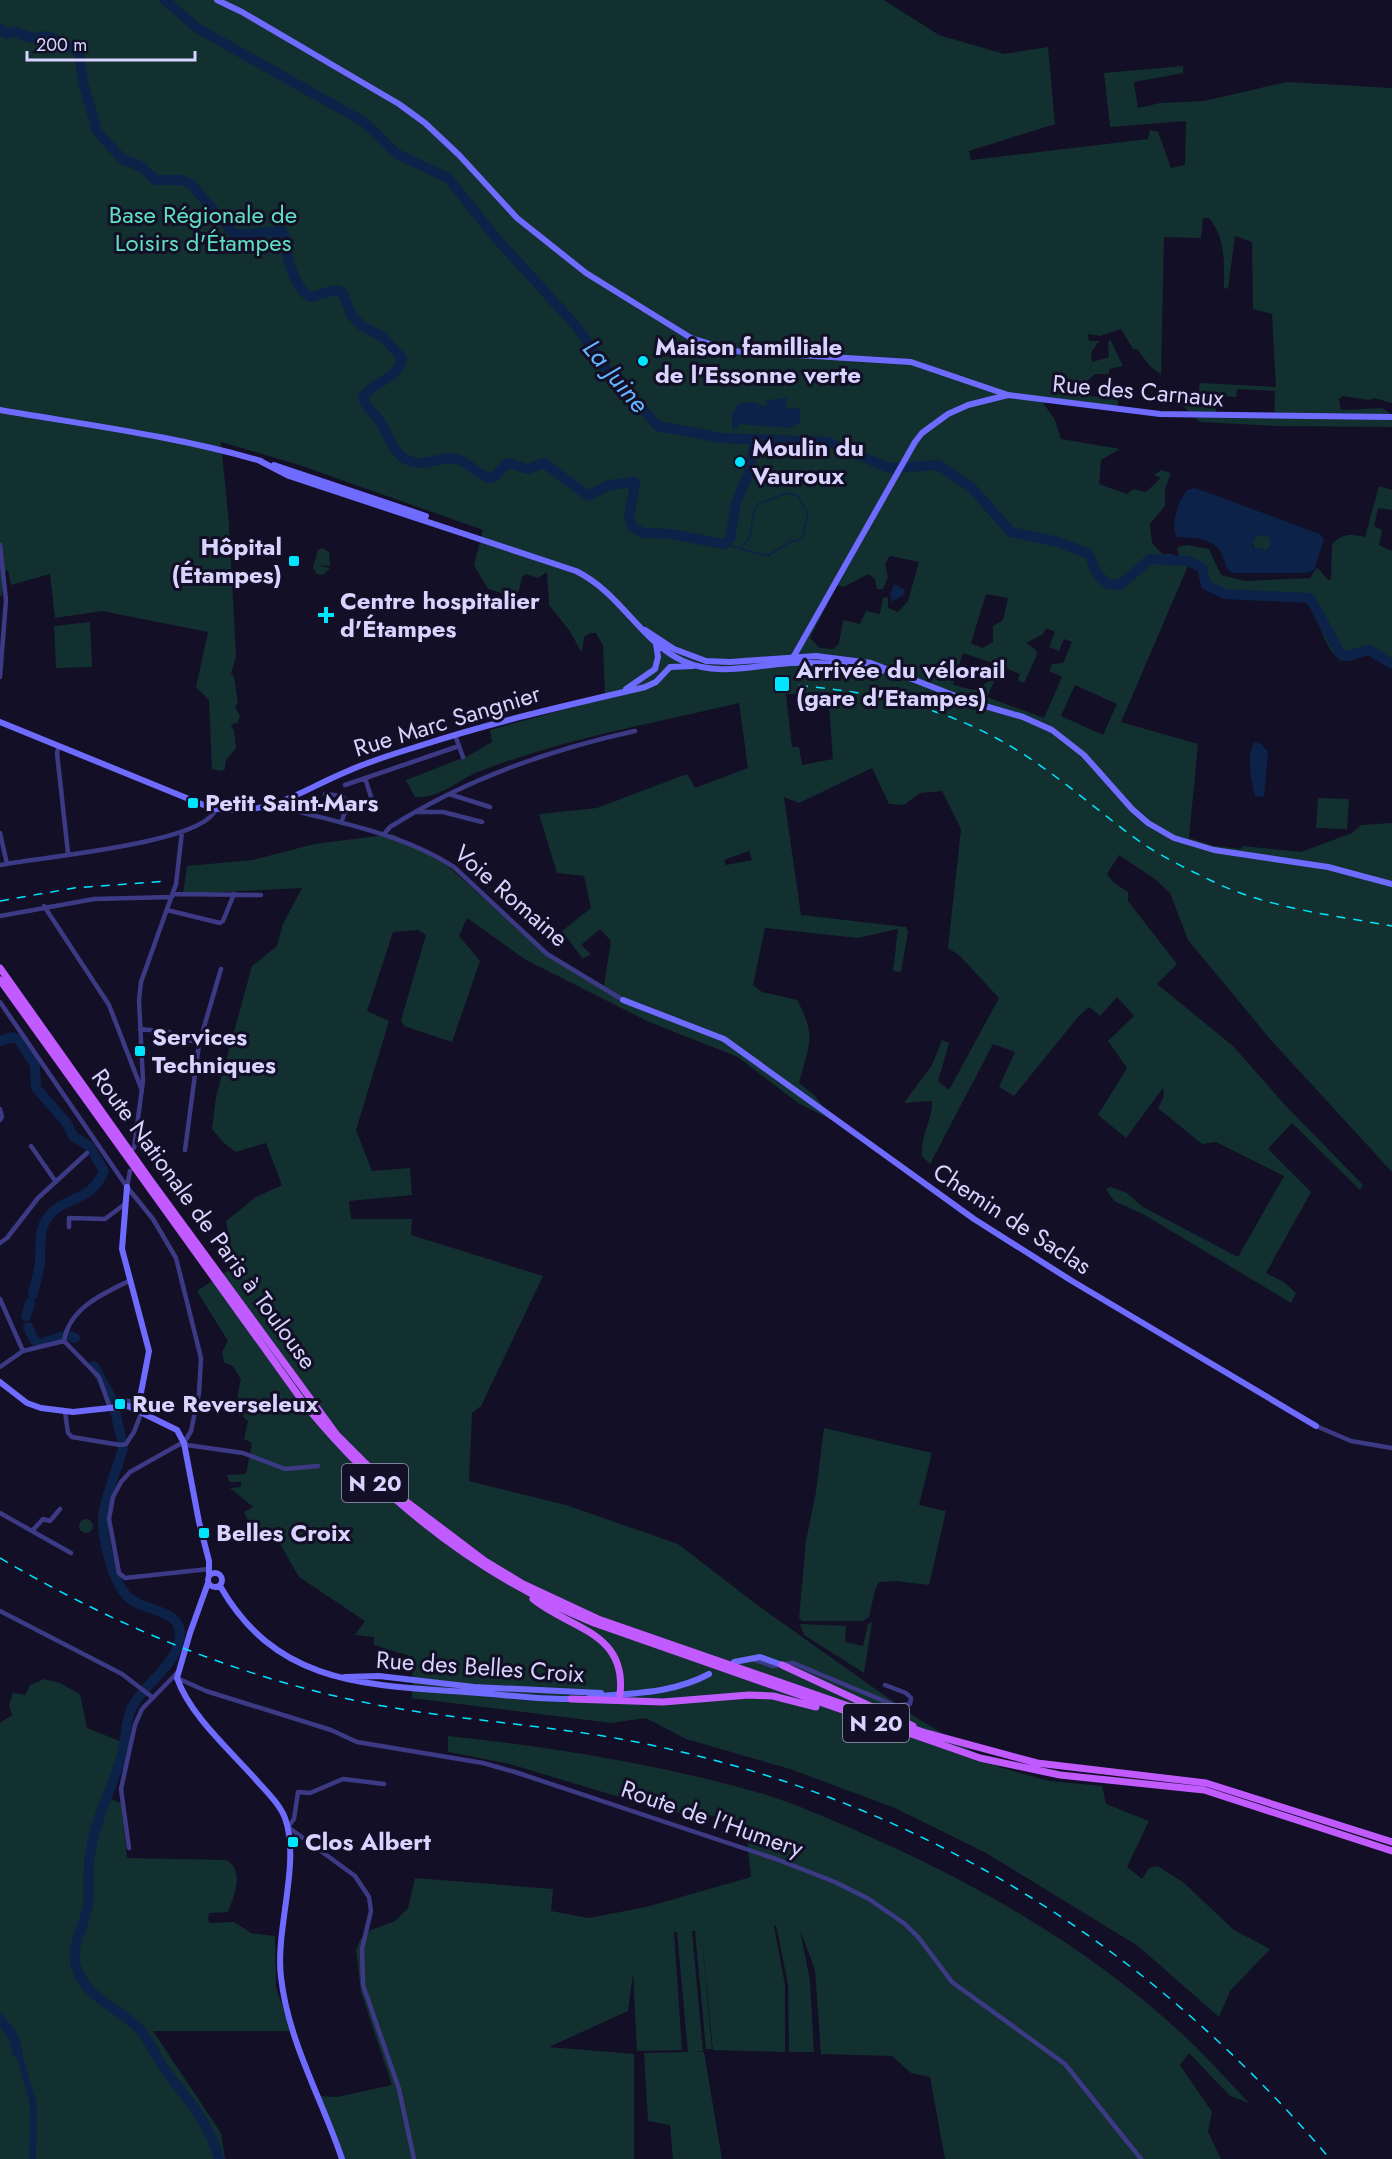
<svg xmlns="http://www.w3.org/2000/svg" width="1392" height="2159" viewBox="0 0 1392 2159" font-family="Jost,sans-serif">
<style>
.green{fill:#12302f;fill-rule:evenodd}
.water{fill:#0c2248;fill-rule:evenodd}
.lines{fill:none;stroke-linecap:round;stroke-linejoin:round}
.stream{stroke:#0c2248;stroke-width:1.5}
.river{stroke:#0c2248;stroke-width:10}
.street{stroke:#3d3a85;stroke-width:4.5}
.secondary{stroke:#6f6bff;stroke-width:6}
.primary{stroke:#c25bff;stroke-width:7}
.rail{stroke:#00e5ff;stroke-width:1.5;stroke-dasharray:9 8;stroke-linecap:butt}
.poi-dot{fill:#00e5ff;stroke:#130f26;stroke-width:2}
.labels{text-anchor:middle;stroke-width:6;stroke-linejoin:round;paint-order:stroke}
.shield{fill:#130f26;stroke:#9e99be;stroke-width:1.5}
.shield-label{font-size:22px;font-weight:bold;fill:#d9d4ff}
.park-label{font-size:24px;fill:#5fe0c0;stroke:#130f26}
.poi-label{font-size:24px;font-weight:bold;fill:#d9d4ff;stroke:#130f26;text-anchor:start}
.street-label{font-size:24px;fill:#d9d4ff;stroke:#130f26}
.water-label{font-size:26px;font-style:italic;fill:#62b6ff;stroke:#130f26}
</style>
<rect width="100%" height="100%" fill="#130f26"/>
<path class="green" d="M 0,0 L 884,0 L 939,35 L 1004,54 L 1048,47 L 1055,124 L 969,151 L 971,160 L 1148,139 L 1150,130 L 1158,132 L 1171,168 L 1185,165 L 1186,121 L 1110,127 L 1104,73 L 1183,66 L 1183,73 L 1134,82 L 1138,108 L 1160,103 L 1204,101 L 1286,82 L 1392,88 L 1392,403 L 1374,398 L 1369,400 L 1343,396 L 1339,399 L 1341,410 L 1382,408 L 1392,415 L 1392,427 L 1277,426 L 1200,422 L 1181,404 L 1197,403 L 1200,383 L 1276,387 L 1272,314 L 1253,309 L 1252,242 L 1235,236 L 1228,289 L 1224,288 C 1224,262 1226,239 1209,218 L 1203,218 L 1201,238 L 1164,237 L 1161,375 L 1149,365 L 1137,349 L 1133,349 L 1121,329 L 1100,336 L 1088,334 L 1089,341 L 1099,341 L 1091,353 L 1092,362 L 1109,357 L 1108,343 L 1110,339 L 1123,366 L 1109,369 L 1109,374 L 1095,374 L 1087,381 L 1088,396 L 1119,398 L 1117,407 L 1039,397 L 1055,420 L 1061,439 L 1120,449 L 1101,460 L 1099,484 L 1127,494 L 1133,489 L 1146,492 L 1161,478 L 1154,475 L 1161,470 L 1171,473 L 1165,489 L 1165,506 L 1150,524 L 1152,543 L 1162,554 L 1172,554 L 1175,557 L 1179,557 L 1177,547 L 1188,545 L 1209,549 L 1221,575 L 1245,581 L 1310,578 L 1317,567 L 1328,580 L 1331,579 L 1332,544 C 1342,533 1352,534 1365,537 L 1379,486 L 1392,490 L 1392,510 L 1378,508 L 1374,526 L 1382,530 L 1379,545 L 1392,551 L 1392,669 L 1370,655 C 1361,654 1355,661 1346,661 C 1327,662 1318,613 1307,602 L 1249,600 L 1249,596 C 1222,594 1209,598 1202,568 L 1190,561 L 1121,722 L 1198,744 L 1189,838 L 1215,846 L 1241,849 L 1242,846 L 1301,852 L 1352,833 L 1361,825 L 1392,823 L 1392,1172 L 1270,1039 L 1188,940 L 1170,893 L 1155,879 L 1119,855 L 1107,874 L 1114,883 L 1128,892 L 1128,901 L 1177,964 L 1157,984 L 1233,1046 L 1284,1104 L 1363,1185 L 1360,1190 L 1292,1123 L 1268,1149 L 1311,1192 L 1266,1273 L 1284,1282 L 1296,1293 L 1291,1303 L 1143,1214 L 1114,1201 L 1106,1189 L 1111,1187 L 1127,1193 L 1143,1207 L 1238,1257 L 1284,1176 L 1216,1142 L 1202,1144 L 1158,1108 L 1164,1096 L 1163,1088 L 1126,1138 L 1098,1115 L 1127,1068 L 1108,1041 L 1134,1016 L 1117,997 L 1100,1016 L 1089,1007 L 1078,1017 L 1014,1096 L 999,1087 L 1015,1052 L 993,1044 L 930,1164 L 922,1156 C 920,1136 933,1120 932,1101 L 904,1103 L 932,1065 L 942,1040 L 949,1043 L 938,1081 L 949,1090 L 999,998 L 960,956 L 948,948 L 961,829 L 942,791 L 920,793 L 904,805 L 889,804 L 872,768 L 799,803 L 784,797 L 801,915 L 906,927 L 908,932 L 901,972 L 893,971 L 898,929 L 858,938 L 765,928 L 753,985 L 762,992 L 797,1000 C 817,1036 809,1045 799,1083 L 815,1096 L 834,1121 L 798,1103 L 738,1057 L 649,1022 L 526,960 L 467,918 L 459,936 L 480,961 L 452,1042 L 404,1026 L 401,1020 L 426,935 L 418,930 L 393,932 L 367,1011 L 389,1021 L 356,1130 L 372,1171 L 410,1168 L 412,1195 L 349,1201 L 351,1219 L 412,1219 L 411,1235 L 543,1276 L 481,1406 L 472,1413 L 469,1481 L 566,1505 L 678,1544 L 760,1607 L 915,1717 L 999,1767 L 1049,1781 L 1102,1786 L 1106,1804 L 1149,1821 L 1127,1867 L 1142,1879 L 1149,1868 L 1158,1866 L 1184,1883 L 1234,1930 L 1270,1949 L 1230,1991 L 1219,2017 L 1138,1946 L 986,1853 L 895,1808 L 790,1769 L 686,1739 L 646,1718 L 611,1723 L 412,1698 L 413,1657 L 374,1645 L 374,1637 L 355,1635 L 365,1621 L 299,1577 L 276,1537 L 259,1543 L 244,1512 L 253,1507 L 230,1488 L 241,1487 L 241,1482 L 229,1482 L 227,1475 L 246,1474 L 252,1443 L 244,1439 L 248,1421 C 233,1409 237,1396 241,1380 L 233,1366 L 224,1362 L 222,1352 L 228,1341 L 197,1291 L 235,1266 L 226,1221 L 256,1197 L 282,1185 L 266,1143 L 236,1152 L 225,1144 L 212,1129 L 216,1097 L 252,966 L 277,946 L 283,924 L 302,888 L 183,894 L 187,866 L 253,860 L 314,844 L 393,834 L 442,861 L 537,946 L 604,986 L 611,941 L 600,929 L 581,945 L 591,954 L 583,959 L 562,931 L 591,908 L 584,876 L 557,873 L 539,814 L 597,808 L 687,774 L 695,788 L 748,768 L 739,703 C 651,724 562,739 478,772 C 458,780 437,800 415,797 L 406,780 L 468,756 L 492,742 L 490,730 L 605,698 L 603,646 L 596,633 L 591,633 L 584,637 L 582,653 L 569,630 L 549,605 L 547,572 L 538,578 L 526,574 L 522,577 L 517,598 L 488,589 L 474,565 L 483,530 L 296,464 L 221,442 L 229,523 L 236,657 L 231,673 L 234,677 L 238,703 L 235,707 L 240,716 L 237,724 L 234,723 L 231,727 L 234,730 L 236,748 L 226,760 L 225,769 L 222,771 L 212,769 L 209,700 L 196,687 L 208,632 L 102,611 L 55,618 L 50,574 L 11,585 L 8,570 L 2,571 L 2,596 L 0,596 ZM 1237,389 L 1275,391 L 1274,416 L 1216,413 L 1216,401 L 1224,401 L 1224,396 L 1236,397 ZM 890,556 L 919,562 L 908,601 L 898,612 L 888,608 L 888,597 L 883,598 L 880,614 L 866,611 L 860,624 L 843,620 L 839,644 L 833,649 L 820,648 L 810,638 L 837,585 L 844,587 L 868,574 L 875,579 L 877,589 L 883,589 L 888,577 L 885,564 ZM 986,594 L 1008,598 L 1003,620 L 993,626 L 993,642 L 982,648 L 971,643 ZM 1046,628 L 1055,632 L 1049,647 L 1059,651 L 1064,639 L 1072,642 L 1063,663 L 1052,664 L 1049,671 L 1062,677 L 1044,718 L 987,697 L 1001,666 L 1020,674 L 1018,680 L 1024,683 L 1037,655 L 1036,650 L 1026,643 L 1043,634 ZM 963,653 L 992,663 L 988,682 L 974,690 L 953,685 ZM 1075,685 L 1117,704 L 1103,735 L 1061,716 ZM 786,694 L 798,694 L 801,706 L 829,706 L 833,759 L 802,765 L 799,747 L 792,747 ZM 749,851 L 752,860 L 726,865 L 724,860 Z
M1253 543a9 9 0 1 1 18 0a9 9 0 1 1-18 0Z
M 322,548 L 329,552 L 330,566 L 316,565 L 330,568 L 323,575 L 317,574 L 313,568 L 318,550 Z
M 90,622 L 92,667 L 56,668 L 54,626 Z
M 1318,798 L 1349,799 L 1347,829 L 1316,828 Z
M 824,1428 L 932,1453 L 919,1505 L 946,1511 L 929,1585 L 895,1581 L 879,1582 L 875,1590 L 869,1617 L 863,1621 L 802,1621 L 799,1618 L 806,1541 L 816,1492 Z
M79 1526a7 7 0 1 1 14 0a7 7 0 1 1-14 0Z
M 872,1622 L 864,1673 L 804,1635 L 800,1624 L 846,1626 L 845,1642 L 863,1646 L 868,1624 Z
M 44,1679 L 60,1683 L 80,1694 L 87,1728 L 127,1744 L 108,1798 L 121,1803 L 127,1858 L 226,1860 C 246,1871 233,1898 228,1912 L 209,1913 L 208,1920 L 210,1923 L 234,1922 L 251,1933 L 275,1936 L 276,1988 L 291,2031 L 153,2031 L 221,2133 L 225,2159 L 0,2159 L 0,1723 L 12,1715 L 9,1705 L 13,1693 L 25,1695 L 30,1685 Z
M 448,1736 C 553,1747 658,1764 760,1793 C 803,1806 845,1826 886,1844 C 998,1895 1106,1960 1196,2047 C 1214,2065 1231,2084 1249,2103 L 1230,2096 L 1189,2053 L 1180,2065 L 1212,2112 L 1208,2132 L 1221,2159 L 945,2159 L 930,2077 L 911,2073 L 892,2056 L 821,2054 L 815,1970 L 800,1930 L 810,1981 L 814,2052 L 789,2052 L 788,1984 L 776,1925 L 774,1926 L 785,1985 L 785,2052 L 713,2050 L 701,1930 L 712,2049 L 706,2049 L 695,1931 L 692,1931 L 703,2051 L 697,2052 L 704,2052 L 722,2159 L 673,2159 L 670,2125 L 648,2121 L 644,2053 L 688,2052 L 677,1932 L 674,1932 L 682,2050 L 637,2051 L 633,1973 L 628,2011 L 549,2047 L 634,2054 L 634,2159 L 344,2159 L 319,2096 L 337,2097 L 392,2085 L 361,1992 L 356,1950 L 360,1940 L 371,1930 L 395,1921 L 408,1908 L 415,1878 L 553,1889 L 551,1911 L 589,1918 L 646,1907 L 751,1877 L 745,1822 L 692,1812 L 672,1813 L 510,1764 L 448,1752 Z"/>
<path class="water" d="M 787,398 L 786,409 L 799,408 L 801,415 L 799,423 L 789,428 L 740,424 L 733,432 L 732,413 L 739,404 L 753,402 L 766,407 L 767,400 Z
M 1195,488 L 1320,534 L 1324,540 L 1314,570 L 1306,573 L 1233,573 C 1225,569 1226,565 1223,557 C 1215,537 1195,538 1177,537 C 1170,525 1178,501 1187,490 ZM 1265,534 L 1270,539 L 1269,550 L 1252,547 L 1255,537 Z
M 894,584 L 905,590 L 903,595 L 892,602 L 890,594 Z
M 1254,742 L 1261,744 L 1268,752 L 1264,797 L 1255,796 C 1251,780 1246,757 1254,742 Z
M 18,2040 L 37,2105 L 36,2159 L 29,2159 L 30,2104 L 13,2043 Z"/>
<g class="lines">
<path class="stream" d="M 725,544 L 767,556 L 790,542 L 802,539 L 808,514 L 798,496 L 787,493 L 758,504 L 755,508 L 749,539 L 741,547"/>
<path class="river" d="M 165,0 L 197,28 L 364,122 L 397,154 L 448,178 L 496,238 L 577,327 L 607,370 L 658,426 L 722,438 L 828,442 L 889,468 L 938,465 L 971,487 L 1011,532 L 1058,542 L 1089,554 L 1097,574 L 1108,584 L 1120,585 L 1150,559 L 1189,561 L 1202,568 L 1206,585 L 1225,594 L 1310,598 L 1340,653 L 1346,656 L 1369,650 L 1392,664
M 0,28 L 6,34 L 15,32 L 31,38 L 49,36 L 74,49 L 79,54 L 83,82 L 97,131 L 122,159 L 142,167 L 155,180 L 182,180 L 191,184 L 235,235 L 282,231 C 287,239 285,246 287,255 C 290,268 298,292 311,297 L 335,290 L 342,292 L 352,316 L 362,326 L 383,337 L 402,358 C 399,379 374,381 363,397 C 365,408 375,413 381,423 C 391,440 395,462 420,463 C 433,463 444,456 457,459 C 469,463 477,474 489,478 L 494,477 L 507,463 L 528,469 L 544,463 L 588,496 L 609,485 L 634,482 L 635,485 L 629,516 L 633,528 L 644,533 L 670,534 L 725,544 L 730,539 L 736,503 L 748,475 L 755,441
M 0,1041 L 11,1037 L 18,1039 L 35,1065 L 36,1088 L 66,1122 L 73,1136 L 90,1147 L 104,1171 C 91,1203 65,1195 48,1217 C 38,1230 41,1247 40,1262 C 39,1273 35,1284 33,1294
M 26,1316 L 30,1303
M 28,1327 L 34,1340 L 39,1343
M 45,1342 L 67,1335 L 75,1338
M 94,1366 L 114,1403
M 115,1411 L 122,1441
M 123,1449 C 117,1467 110,1486 105,1505 C 98,1528 111,1577 126,1595 C 141,1613 187,1607 179,1641 C 174,1667 144,1684 132,1707 C 125,1721 126,1737 123,1751 C 113,1787 95,1818 90,1855 C 87,1871 90,1888 88,1905 C 85,1924 70,1946 76,1966 C 86,2001 122,2007 142,2032 C 151,2044 157,2058 166,2071 C 189,2102 208,2120 219,2159
M 0,2019 L 13,2036 L 18,2053"/>
<path class="street" d="M 0,545 L 6,600 L 0,677
M 455,735 L 463,757
M 59,746 L 57,753 L 68,853
M 345,785 L 459,746
M 325,794 L 342,796 L 353,809
M 449,794 L 490,807
M 286,801 L 296,811 C 350,825 406,836 454,867 L 547,954 L 623,1000
M 417,812 L 443,812 L 482,822
M 341,823 L 345,812 L 373,803 L 365,778
M 0,833 L 7,864
M 384,834 L 390,827 C 466,779 548,750 635,731
M 0,865 C 38,857 204,844 216,809
M 172,894 L 261,895
M 44,906 L 109,1005 L 141,1088
M 167,910 L 220,923 L 223,921 L 234,894
M 0,916 L 94,899 L 172,897
M 0,1002 L 127,1187 L 153,1219 L 176,1258 L 201,1358 L 199,1393 L 191,1431 L 184,1443
M 140,1029 L 169,1032 L 199,1044
M 0,1109 L 2,1117 L 0,1120
M 31,1146 L 56,1182
M 134,1148 L 143,1081 L 139,1000 L 141,982 L 176,884 L 182,832
M 185,1150 L 199,1044 L 221,969
M 127,1187 L 130,1171
M 69,1227 L 69,1218 L 105,1219 L 125,1204
M 0,1243 L 7,1238 L 38,1198 L 87,1153
M 0,1299 L 23,1351
M 64,1341 C 69,1308 104,1293 131,1280
M 64,1341 L 99,1377 L 110,1408
M 0,1367 L 23,1351 L 64,1341
M 116,1399 L 139,1403
M 65,1412 L 68,1433 L 72,1437 L 120,1445 L 126,1444 L 134,1432 L 142,1411
M 1316,1426 L 1351,1441 L 1392,1448
M 0,1513 L 71,1553
M 32,1531 L 43,1519 L 50,1521 L 60,1509
M 209,1569 L 125,1578 L 119,1573 L 109,1519 L 113,1497 L 121,1482 L 130,1472 L 180,1444 L 243,1453 L 285,1469 L 318,1466
M 0,1611 L 122,1674 L 152,1697
M 752,1659 L 773,1666 L 793,1663 L 896,1706 L 910,1704 L 911,1698 L 906,1693 L 885,1685
M 177,1678 L 206,1691 L 331,1730 L 357,1742 L 483,1763 L 515,1772 L 776,1859 L 835,1882 L 869,1899 L 905,1924 L 919,1938 L 952,1982 L 1065,2064 L 1141,2159
M 384,1784 L 343,1779 L 310,1793 L 298,1792 L 294,1819 L 288,1827 L 355,1876 L 369,1897 L 371,1911 L 362,1949 L 363,1985 L 399,2089 L 414,2159
M 129,1848 L 121,1789 L 135,1725 L 142,1709 L 177,1673"/>
<path class="secondary" d="M 217,0 L 242,12 L 399,104 L 425,123 L 459,155 L 517,218 L 586,273 L 691,338 L 733,351 L 911,362 L 1008,395
M 0,410 C 87,425 176,436 261,461
M 260,461 L 289,476 L 576,571 C 621,593 641,642 683,661 C 718,677 754,665 791,663 C 822,662 851,665 882,671
M 274,465 L 426,516
M 645,630 L 674,649 L 706,661 L 730,662 L 816,656 L 871,663 L 971,702 L 1023,717 L 1052,730 L 1084,755 L 1132,809 L 1148,823 L 1174,838 L 1214,850 L 1328,867 L 1392,884
M 790,663 L 915,442 L 922,433 L 948,414 L 968,405 L 1008,395 L 1160,414 L 1392,417
M 626,689 L 655,669 L 658,657 L 656,644
M 0,722 L 211,808 C 271,817 295,793 348,771 C 370,761 393,754 416,747 C 492,722 568,705 645,687 L 656,682 L 670,667 L 693,666
M 623,1000 L 724,1039 L 974,1219 L 1072,1281 L 1316,1426
M 127,1187 L 122,1249 L 149,1351 L 139,1403 L 142,1411
M 0,1382 L 27,1403 L 41,1408 L 73,1412 L 128,1406 L 177,1430 L 184,1443 L 199,1522 L 209,1561 L 209,1576
M208 1580a7 7 0 1 1 14 0a7 7 0 1 1-14 0Z
M 208,1583 L 190,1633 L 177,1678 C 190,1716 232,1752 258,1782 C 268,1793 280,1805 285,1818 C 301,1863 275,1929 281,1977 C 288,2041 322,2099 342,2159
M 220,1586 C 276,1684 364,1685 465,1692 C 501,1694 538,1700 574,1699
M 734,1662 L 760,1657 L 782,1665
M 345,1677 L 379,1676 L 474,1687 L 601,1693
M 590,1697 C 631,1693 672,1694 709,1674"/>
<path class="primary" d="M 0,968 L 151,1181 L 337,1435 L 395,1493 L 485,1561 L 523,1584 L 598,1619 L 926,1733 L 1037,1763 L 1206,1783 L 1392,1842
M 0,980 L 306,1406 C 385,1502 478,1576 594,1623 L 980,1758 L 1060,1775 L 1204,1790 L 1392,1851
M 533,1599 C 570,1629 627,1632 620,1694
M 782,1665 L 913,1726
M 571,1699 L 663,1702 L 749,1695 L 773,1696 L 816,1707"/>
<path class="rail" d="M 782,684 C 866,691 938,703 1012,747 C 1055,773 1092,806 1132,836 C 1156,854 1185,868 1212,881 C 1267,908 1332,915 1392,926
M 0,901 L 74,888 L 167,881
M 0,1558 C 119,1628 247,1681 383,1706 C 472,1722 563,1726 651,1745 C 924,1803 1151,1947 1330,2159"/>
</g>
<g class="poi-dot">
<circle cx="643" cy="361" r="6"/>
<circle cx="740" cy="462" r="6"/>
<rect x="288" y="555" width="12" height="12" rx="3"/>
<path d="M323 606h6v6h6v6h-6v6h-6v-6h-6v-6h6z"/>
<rect x="774" y="676" width="16" height="16" rx="3"/>
<rect x="187" y="797" width="12" height="12" rx="3"/>
<rect x="134" y="1045" width="12" height="12" rx="3"/>
<rect x="114" y="1398" width="12" height="12" rx="3"/>
<rect x="198" y="1527" width="12" height="12" rx="3"/>
<rect x="287" y="1836" width="12" height="12" rx="3"/>
</g>
<g class="labels">
<g class="shield">
<rect x="342" y="1464" width="66" height="38" rx="4.5"/>
<rect x="843" y="1704" width="66" height="38" rx="4.5"/>
</g>
<g class="shield-label">
<text x="375" y="1491">N 20</text>
<text x="876" y="1731">N 20</text>
</g>
<g class="park-label">
<text x="203" y="223">Base Régionale de<tspan x="203" dy="28">Loisirs d'Étampes</tspan></text>
</g>
<g class="poi-label">
<text x="655" y="355">Maison familliale<tspan x="655" dy="28">de l'Essonne verte</tspan></text>
<text x="752" y="456">Moulin du<tspan x="752" dy="28">Vauroux</tspan></text>
<text x="282" y="555" text-anchor="end">Hôpital<tspan x="282" dy="28">(Étampes)</tspan></text>
<text x="340" y="609">Centre hospitalier<tspan x="340" dy="28">d'Étampes</tspan></text>
<text x="796" y="678">Arrivée du vélorail<tspan x="796" dy="28">(gare d'Etampes)</tspan></text>
<text x="205" y="811">Petit Saint-Mars</text>
<text x="152" y="1045">Services<tspan x="152" dy="28">Techniques</tspan></text>
<text x="132" y="1412">Rue Reverseleux</text>
<text x="216" y="1541">Belles Croix</text>
<text x="305" y="1850">Clos Albert</text>
</g>
<g class="street-label">
<text transform="translate(1138 391) rotate(5)" y="8">Rue des Carnaux</text>
<text transform="translate(447 721) rotate(-17)" y="8">Rue Marc Sangnier</text>
<text transform="translate(511 896) rotate(41)" y="8">Voie Romaine</text>
<text transform="translate(204 1219) rotate(54)" y="8">Route Nationale de Paris à Toulouse</text>
<text transform="translate(1012 1219) rotate(33)" y="8">Chemin de Saclas</text>
<text transform="translate(480 1667) rotate(4)" y="8">Rue des Belles Croix</text>
<text transform="translate(712 1819) rotate(19)" y="8">Route de l'Humery</text>
</g>
<g class="water-label">
<text transform="translate(616 376) rotate(50)" y="9">La Juine</text>
</g>
</g>
<path d="M27 51v9h168v-9" fill="none" stroke="#d9d4ff" stroke-width="3"/>
<text x="36" y="51" font-size="18" fill="#d9d4ff" stroke="#130f26" stroke-width="4.5" paint-order="stroke">200 m</text>
</svg>
